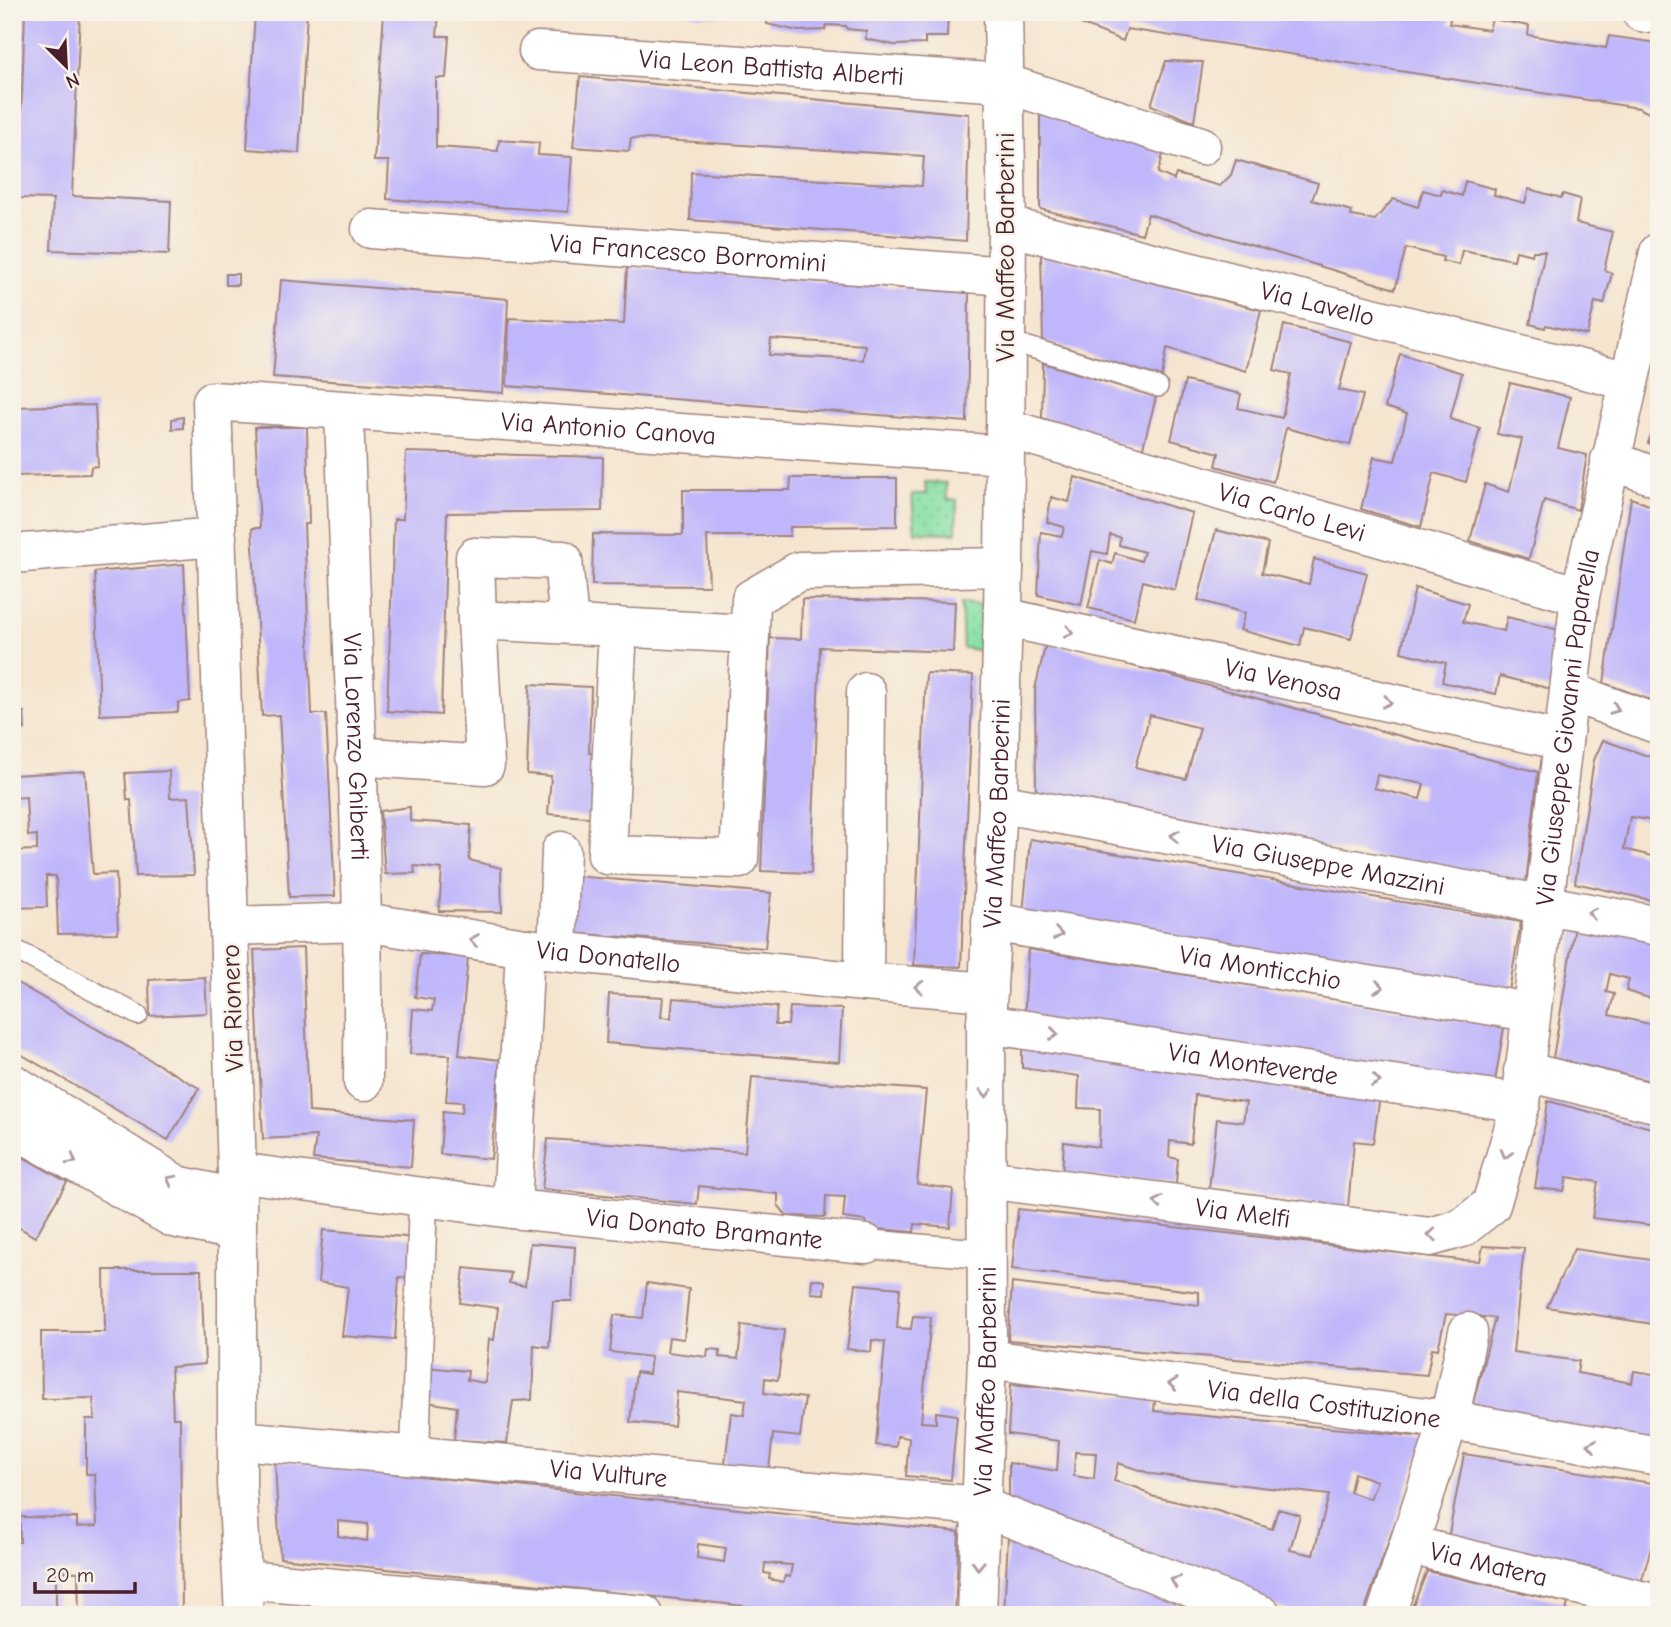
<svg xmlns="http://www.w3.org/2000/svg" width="1671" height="1627" viewBox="0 0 1671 1627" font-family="'Comic Neue',sans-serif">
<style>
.grass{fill:url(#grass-dots);stroke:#688068;stroke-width:2}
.building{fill:#bfb6fb;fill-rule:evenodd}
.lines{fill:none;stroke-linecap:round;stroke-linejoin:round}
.service-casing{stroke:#a0827d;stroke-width:22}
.pedestrian-casing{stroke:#a0827d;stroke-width:31}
.minor-casing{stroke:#a0827d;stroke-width:41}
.tertiary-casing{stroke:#a0827d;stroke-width:41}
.service{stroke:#fff;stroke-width:19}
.pedestrian{stroke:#fff;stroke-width:28}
.minor{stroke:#fff;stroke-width:38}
.tertiary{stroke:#fff;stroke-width:38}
.oneway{stroke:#ae9aa0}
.labels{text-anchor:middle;stroke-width:5;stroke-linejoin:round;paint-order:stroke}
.street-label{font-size:26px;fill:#4a1f2b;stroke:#f7f3e8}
</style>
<defs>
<pattern id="grass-dots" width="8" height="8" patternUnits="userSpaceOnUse" patternTransform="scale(1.75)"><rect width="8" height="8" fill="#86e0a6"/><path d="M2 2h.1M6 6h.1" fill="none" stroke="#75c08f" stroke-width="1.8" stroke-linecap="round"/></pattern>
</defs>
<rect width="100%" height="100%" fill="#f7f3e8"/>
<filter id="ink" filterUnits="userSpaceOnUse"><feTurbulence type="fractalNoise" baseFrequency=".0143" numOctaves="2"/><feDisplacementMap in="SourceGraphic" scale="14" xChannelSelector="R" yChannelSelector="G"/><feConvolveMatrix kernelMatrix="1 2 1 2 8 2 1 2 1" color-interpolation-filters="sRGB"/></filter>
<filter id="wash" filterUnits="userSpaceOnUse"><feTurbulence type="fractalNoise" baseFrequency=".00686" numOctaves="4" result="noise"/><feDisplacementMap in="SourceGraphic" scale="28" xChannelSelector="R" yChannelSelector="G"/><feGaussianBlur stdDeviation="1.57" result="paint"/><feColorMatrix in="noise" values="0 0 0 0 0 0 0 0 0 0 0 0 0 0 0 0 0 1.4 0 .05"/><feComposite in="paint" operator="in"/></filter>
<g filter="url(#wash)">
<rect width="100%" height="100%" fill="#f5e5cf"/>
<path class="grass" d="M 925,482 L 946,483 L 947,499 L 957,500 L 956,533 L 915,532 L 912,494 L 926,494 Z
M 961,603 L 982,605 L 984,651 L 963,648 Z"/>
<g id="blocks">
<path class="building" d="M 25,12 L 80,12 L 72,196 L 171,201 L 169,254 L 51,250 L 53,199 L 18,198 Z
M 255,12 L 307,12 L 299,153 L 247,149 Z
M 384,12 L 439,12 L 437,36 L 449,36 L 446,78 L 436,78 L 436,147 L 498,151 L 499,140 L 539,143 L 538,155 L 572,157 L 568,212 L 387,199 L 389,161 L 374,161 Z
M 687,12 L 727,12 L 727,15 L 698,16 Z
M 748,12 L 948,12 L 947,37 L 925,37 L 925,44 L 894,45 L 866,39 L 866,31 L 847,29 L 846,26 L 826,25 L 825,30 L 798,31 L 767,24 L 767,17 L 748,15 Z
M 1051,12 L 1452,12 L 1449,24 L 1489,30 L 1492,19 L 1529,26 L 1528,35 L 1606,48 L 1609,36 L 1658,43 L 1659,118 L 1639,108 L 1127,29 L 1123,41 Z
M 1166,61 L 1203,62 L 1194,122 L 1151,105 Z
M 580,77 L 969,114 L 966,241 L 690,220 L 691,172 L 922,186 L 924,156 L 631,138 L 629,151 L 573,147 Z
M 1040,102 L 1165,147 L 1158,173 L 1174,180 L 1176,174 L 1220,186 L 1231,175 L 1236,160 L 1318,183 L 1312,200 L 1352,211 L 1351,216 L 1375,220 L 1393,199 L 1418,207 L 1423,190 L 1441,195 L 1442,190 L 1462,196 L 1465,181 L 1495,189 L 1494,195 L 1525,203 L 1529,189 L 1561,198 L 1563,194 L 1580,199 L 1576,223 L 1613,232 L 1604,270 L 1612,273 L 1604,304 L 1595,302 L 1587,335 L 1546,325 L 1545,328 L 1530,324 L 1545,251 L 1533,251 L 1532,255 L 1516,251 L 1514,260 L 1462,250 L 1459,265 L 1442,261 L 1443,257 L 1406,248 L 1395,289 L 1148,214 L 1142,234 L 1040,209 Z
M 1041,254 L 1261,310 L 1246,371 L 1167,348 L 1162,377 L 1043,341 Z
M 627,267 L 969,293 L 967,422 L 507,386 L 509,318 L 624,324 ZM 771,339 L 865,345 L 863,360 L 769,355 Z
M 226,274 L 238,274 L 238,285 L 226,285 Z
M 281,280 L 508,299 L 504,393 L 273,377 Z
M 1284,325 L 1351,342 L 1339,390 L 1363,395 L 1350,445 L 1286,428 L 1273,482 L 1216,466 L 1219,453 L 1171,440 L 1185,381 L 1241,394 L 1238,408 L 1282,418 L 1291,374 L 1274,370 Z
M 1400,354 L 1462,373 L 1450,419 L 1480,428 L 1466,482 L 1434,473 L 1421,527 L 1361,509 L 1374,457 L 1395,461 L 1407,414 L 1385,407 Z
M 1043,363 L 1156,397 L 1142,451 L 1042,418 Z
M 1510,383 L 1570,397 L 1558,448 L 1587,455 L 1578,510 L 1544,500 L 1529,559 L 1470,541 L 1485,484 L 1509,492 L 1522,439 L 1497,434 Z
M 95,405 L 98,466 L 91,467 L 90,474 L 12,476 L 12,407 Z
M 1658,415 L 1659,415 L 1659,447 L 1648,443 Z
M 183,417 L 183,428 L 172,429 L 172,419 Z
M 255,427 L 307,427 L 309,524 L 304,524 L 312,714 L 326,714 L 335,896 L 289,897 L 279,715 L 262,716 L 252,528 L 260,528 Z
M 406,452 L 603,457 L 602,511 L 447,513 L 441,715 L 387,711 L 394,519 L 403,519 Z
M 1075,477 L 1192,513 L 1175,590 L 1143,581 L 1134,619 L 1088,608 L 1100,560 L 1112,564 L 1115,553 L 1141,561 L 1144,552 L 1119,545 L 1120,537 L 1110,535 L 1107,554 L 1092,551 L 1081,605 L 1038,595 L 1041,532 L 1062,536 L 1064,527 L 1047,522 L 1051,497 L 1069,502 Z
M 791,478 L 897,478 L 897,526 L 790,527 L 790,536 L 707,536 L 709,586 L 592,585 L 593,534 L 683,535 L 683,490 L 790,490 Z
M 1631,498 L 1659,509 L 1659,703 L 1604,683 Z
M 1216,530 L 1268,543 L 1262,573 L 1309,584 L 1314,559 L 1367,573 L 1351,639 L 1304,627 L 1300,646 L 1240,630 L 1245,613 L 1198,600 Z
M 184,564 L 190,701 L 178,703 L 178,712 L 100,715 L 95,572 Z
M 1415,588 L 1468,604 L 1463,622 L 1504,631 L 1507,617 L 1559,630 L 1551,689 L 1500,676 L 1496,694 L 1442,682 L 1446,663 L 1401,652 Z
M 802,599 L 955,602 L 953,652 L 820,647 L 811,873 L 761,871 L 770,638 L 801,639 Z
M 1046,643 L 1538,772 L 1526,883 L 1036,797 L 1035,689 ZM 1150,715 L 1200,728 L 1186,779 L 1135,767 ZM 1377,775 L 1424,784 L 1420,799 L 1374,788 Z
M 926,673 L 973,675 L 961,967 L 914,965 Z
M 530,684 L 591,687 L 589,753 L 600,754 L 599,818 L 548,814 L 551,776 L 527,774 Z
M 24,712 L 25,729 L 12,730 L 12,713 Z
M 1603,740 L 1659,760 L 1659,840 L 1654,839 L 1656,821 L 1630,817 L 1624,849 L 1659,858 L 1659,902 L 1575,883 L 1594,760 Z
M 85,771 L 93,874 L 116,873 L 118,933 L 58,934 L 56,876 L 46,876 L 47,907 L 12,908 L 12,851 L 37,850 L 37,835 L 28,836 L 26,797 L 12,798 L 12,775 Z
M 169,771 L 170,798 L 189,797 L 194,875 L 136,876 L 131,800 L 127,800 L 125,773 Z
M 410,807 L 410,821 L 471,825 L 469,860 L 501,868 L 502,912 L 439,911 L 442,869 L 414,866 L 415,873 L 385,874 L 380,811 Z
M 1030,839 L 1521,922 L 1508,997 L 1023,914 Z
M 574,876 L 771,893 L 765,948 L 570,933 Z
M 1576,919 L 1659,941 L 1659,1001 L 1626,991 L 1629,979 L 1610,974 L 1606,992 L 1614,994 L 1609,1015 L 1659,1026 L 1659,1083 L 1553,1058 Z
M 303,948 L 309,1112 L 414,1120 L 411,1167 L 313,1159 L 316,1136 L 263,1139 L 254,950 Z
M 1028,949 L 1504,1027 L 1494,1088 L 1024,1020 Z
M 420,954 L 468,957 L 459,1055 L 500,1060 L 491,1159 L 440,1154 L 443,1111 L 462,1113 L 463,1102 L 446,1101 L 450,1055 L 410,1054 L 413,1009 L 432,1011 L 434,1000 L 415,997 Z
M 205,977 L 207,1013 L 150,1016 L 149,980 Z
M 12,980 L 199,1088 L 168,1140 L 12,1049 Z
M 609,994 L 663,997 L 661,1017 L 671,1018 L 673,998 L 777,1007 L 775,1025 L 788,1025 L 790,1007 L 842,1009 L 839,1062 L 606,1043 Z
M 1022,1045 L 1292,1083 L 1291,1091 L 1331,1096 L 1333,1088 L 1380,1096 L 1373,1143 L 1354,1141 L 1348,1207 L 1209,1189 L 1217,1119 L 1243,1122 L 1246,1102 L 1195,1095 L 1191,1144 L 1170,1141 L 1169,1157 L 1178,1159 L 1176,1184 L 1062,1174 L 1064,1142 L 1099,1147 L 1100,1109 L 1078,1108 L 1079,1076 L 1022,1068 Z
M 752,1077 L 926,1090 L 917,1184 L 953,1189 L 950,1227 L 915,1224 L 914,1232 L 865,1228 L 866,1221 L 843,1218 L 845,1197 L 826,1196 L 825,1217 L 787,1216 L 778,1205 L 778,1194 L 699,1186 L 697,1204 L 542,1189 L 548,1139 L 745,1152 Z
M 1548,1101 L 1659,1130 L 1659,1226 L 1592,1218 L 1598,1182 L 1567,1177 L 1564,1191 L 1535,1188 Z
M 12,1151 L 67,1182 L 35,1237 L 12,1223 Z
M 1018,1209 L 1460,1260 L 1480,1261 L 1483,1246 L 1524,1248 L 1513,1352 L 1579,1361 L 1577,1373 L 1632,1383 L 1634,1371 L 1659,1375 L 1659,1440 L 1471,1411 L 1495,1318 L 1446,1314 L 1438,1349 L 1432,1348 L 1427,1375 L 1008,1340 L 1012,1283 L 1199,1305 L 1199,1292 L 1012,1269 Z
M 323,1230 L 416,1238 L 411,1279 L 399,1277 L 395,1340 L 342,1336 L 348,1287 L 318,1282 Z
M 530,1243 L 575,1247 L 572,1301 L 553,1301 L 549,1347 L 534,1345 L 532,1400 L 513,1401 L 507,1443 L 454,1440 L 457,1407 L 421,1401 L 424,1367 L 468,1371 L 467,1380 L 485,1383 L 489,1339 L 494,1340 L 498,1308 L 460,1303 L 464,1268 L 511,1273 L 509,1283 L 525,1286 Z
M 1574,1249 L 1659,1261 L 1659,1325 L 1547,1307 Z
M 104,1270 L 201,1270 L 205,1364 L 171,1367 L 173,1418 L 180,1418 L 182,1615 L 79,1615 L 78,1572 L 56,1571 L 56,1612 L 22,1611 L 22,1615 L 12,1615 L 12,1542 L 20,1542 L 20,1517 L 77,1518 L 77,1527 L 97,1526 L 95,1474 L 86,1474 L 86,1419 L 95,1419 L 93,1398 L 42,1399 L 41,1332 L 105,1332 Z
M 812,1279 L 825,1281 L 824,1294 L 811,1293 Z
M 647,1283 L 689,1289 L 684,1339 L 669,1337 L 667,1352 L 707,1357 L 708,1349 L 720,1350 L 719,1357 L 738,1359 L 742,1325 L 784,1330 L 778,1380 L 765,1378 L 764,1393 L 805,1398 L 800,1437 L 773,1434 L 769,1469 L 725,1464 L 731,1413 L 744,1415 L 746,1400 L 677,1392 L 674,1426 L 630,1422 L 636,1372 L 649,1374 L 651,1357 L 610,1352 L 614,1315 L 643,1318 Z
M 856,1284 L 900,1288 L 897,1328 L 911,1329 L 913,1316 L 931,1317 L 921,1422 L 936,1423 L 936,1412 L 957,1415 L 951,1480 L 906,1476 L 909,1438 L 897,1436 L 896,1447 L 876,1445 L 885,1342 L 872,1340 L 871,1352 L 847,1349 Z
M 1011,1384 L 1155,1399 L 1154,1411 L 1425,1437 L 1363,1615 L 1300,1615 L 1009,1505 L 1009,1463 L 1057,1471 L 1059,1441 L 1008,1434 ZM 1075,1452 L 1096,1453 L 1094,1479 L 1074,1476 ZM 1118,1463 L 1152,1474 L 1329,1495 L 1313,1555 L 1290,1550 L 1300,1515 L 1278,1509 L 1272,1529 L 1218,1511 L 1151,1496 L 1138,1488 L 1114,1481 ZM 1354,1473 L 1377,1481 L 1370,1499 L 1350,1492 Z
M 1464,1454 L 1659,1484 L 1659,1520 L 1640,1586 L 1602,1579 L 1603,1570 L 1448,1539 Z
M 275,1461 L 959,1532 L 955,1615 L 832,1615 L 280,1558 ZM 338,1521 L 368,1524 L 367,1541 L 338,1536 ZM 698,1544 L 726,1548 L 724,1562 L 697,1558 ZM 765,1563 L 792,1565 L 790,1577 L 785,1576 L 783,1582 L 769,1579 L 770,1574 L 764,1573 Z
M 1008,1537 L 1211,1615 L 1004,1615 Z
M 1427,1571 L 1568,1603 L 1565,1615 L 1418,1615 L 1411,1610 Z
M 1588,1609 L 1619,1613 L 1619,1615 L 1585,1615 Z"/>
</g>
</g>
<g filter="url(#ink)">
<use href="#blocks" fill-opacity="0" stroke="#a0827d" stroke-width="2"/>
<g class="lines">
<defs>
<path id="service" d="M 1006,340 L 1158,387
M 12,948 L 138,1015"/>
<path id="pedestrian" d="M 866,1244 L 985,1254
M 415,1455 L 423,1197"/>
<g id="minor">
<path d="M 1641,12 L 1659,15"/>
<path id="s1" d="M 538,51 L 1004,83 L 1201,146"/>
<path id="s2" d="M 1007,226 L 1629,381"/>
<path id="s3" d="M 371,229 L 1007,276"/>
<path id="s4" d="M 344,411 C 351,635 365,858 363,1082"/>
<path id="s5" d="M 1005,428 L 1580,596"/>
<path d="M 1610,460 L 1659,478"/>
<path d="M 12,554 L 217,537"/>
<path id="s6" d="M 1003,617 L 1563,741"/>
<path d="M 477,620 L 475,557 L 563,560 L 569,624"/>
<path d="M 618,627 L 607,855 L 739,859 L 750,634"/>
<path d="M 1571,692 L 1659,725"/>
<path d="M 355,756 L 485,765 L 477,620 L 750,634 L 751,599 L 799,571 L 1004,567"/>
<path id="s7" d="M 998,803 L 1659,926"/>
<path id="s8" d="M 991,922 L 1529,1012"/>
<path id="s9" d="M 229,926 L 364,922 L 525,948 L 864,982 L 988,992"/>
<path d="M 557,951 L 561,851"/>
<path d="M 864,982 L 866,692"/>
<path id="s10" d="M 986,1024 L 1521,1103"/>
<path d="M 1523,1071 L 1659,1104"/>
<path d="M 12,1083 L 177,1185 L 236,1198"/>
<path d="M 12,1127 L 173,1218 L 235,1231"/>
<path id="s11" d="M 237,1172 L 512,1209 L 866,1244"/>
<path id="s12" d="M 986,1179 L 1430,1237 L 1462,1228 L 1491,1205 L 1521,1103 L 1580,596 L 1659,252"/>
<path d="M 512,1209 L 525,948"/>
<path id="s13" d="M 987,1359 L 1449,1420 L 1659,1456"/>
<path id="s14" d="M 239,1440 L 980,1506 L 1262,1615"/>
<path id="s15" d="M 1409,1545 L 1653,1603"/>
<path d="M 244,1580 L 644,1615"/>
<path id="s16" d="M 244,1615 L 237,1483 L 237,1172 L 212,401 L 1004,455"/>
<path d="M 1386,1615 L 1449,1420 L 1468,1332"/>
</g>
<g id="tertiary">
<path id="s17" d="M 977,1615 L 987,1359 L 986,1024 L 998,803 L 1004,567 L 1007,226 L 1003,12"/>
</g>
</defs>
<use href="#service" class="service-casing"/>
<use href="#pedestrian" class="pedestrian-casing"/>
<use href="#minor" class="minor-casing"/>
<use href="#tertiary" class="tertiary-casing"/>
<use href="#service" class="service"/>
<use href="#pedestrian" class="pedestrian"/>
<use href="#minor" class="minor"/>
<use href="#tertiary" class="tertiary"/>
</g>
<defs><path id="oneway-chevron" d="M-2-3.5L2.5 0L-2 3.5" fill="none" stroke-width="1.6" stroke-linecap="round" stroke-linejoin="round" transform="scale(1.75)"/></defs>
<g class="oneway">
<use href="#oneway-chevron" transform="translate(1069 632) rotate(12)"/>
<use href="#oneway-chevron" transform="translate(1387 702) rotate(12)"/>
<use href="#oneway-chevron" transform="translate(1615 709) rotate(21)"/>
<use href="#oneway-chevron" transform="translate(1175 836) rotate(-170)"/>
<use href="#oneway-chevron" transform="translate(1592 913) rotate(-169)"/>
<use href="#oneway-chevron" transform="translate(1058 934) rotate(9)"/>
<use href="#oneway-chevron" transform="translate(474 940) rotate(-171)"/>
<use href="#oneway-chevron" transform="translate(919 987) rotate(-176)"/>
<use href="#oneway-chevron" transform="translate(1379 987) rotate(9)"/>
<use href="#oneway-chevron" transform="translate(1054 1034) rotate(8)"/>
<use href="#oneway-chevron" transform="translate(1376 1081) rotate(8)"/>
<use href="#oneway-chevron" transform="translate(986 1093) rotate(90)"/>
<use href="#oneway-chevron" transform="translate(1506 1154) rotate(106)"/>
<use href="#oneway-chevron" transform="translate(72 1160) rotate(29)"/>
<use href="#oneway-chevron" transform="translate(171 1180) rotate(-152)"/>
<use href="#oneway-chevron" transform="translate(1158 1202) rotate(-173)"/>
<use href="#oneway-chevron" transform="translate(1432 1235) rotate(174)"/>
<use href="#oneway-chevron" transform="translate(1173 1384) rotate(-173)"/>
<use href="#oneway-chevron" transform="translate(1592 1445) rotate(-170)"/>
<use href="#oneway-chevron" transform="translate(978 1565) rotate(92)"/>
<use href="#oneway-chevron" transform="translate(1175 1581) rotate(-159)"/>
</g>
</g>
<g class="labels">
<g class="street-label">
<text dy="9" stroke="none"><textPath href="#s1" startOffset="234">Via Leon Battista Alberti</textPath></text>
<text transform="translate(1005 247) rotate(-90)" y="9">Via Maffeo Barberini</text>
<text dy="9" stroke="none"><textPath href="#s3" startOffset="318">Via Francesco Borromini</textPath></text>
<text dy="9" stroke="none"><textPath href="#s2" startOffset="320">Via Lavello</textPath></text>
<text dy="9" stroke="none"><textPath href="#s16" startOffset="1612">Via Antonio Canova</textPath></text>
<text dy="9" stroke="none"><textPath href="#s5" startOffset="299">Via Carlo Levi</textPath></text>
<text dy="9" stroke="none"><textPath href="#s6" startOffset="287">Via Venosa</textPath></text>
<text dy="9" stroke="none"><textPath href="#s12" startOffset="1003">Via Giuseppe Giovanni Paparella</textPath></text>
<text dy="9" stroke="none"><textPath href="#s4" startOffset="336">Via Lorenzo Ghiberti</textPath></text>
<text dy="9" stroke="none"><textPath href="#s17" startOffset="802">Via Maffeo Barberini</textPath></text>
<text dy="9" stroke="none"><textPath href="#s7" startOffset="336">Via Giuseppe Mazzini</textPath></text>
<text dy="9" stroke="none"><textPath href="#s9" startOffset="382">Via Donatello</textPath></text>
<text dy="9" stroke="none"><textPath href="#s8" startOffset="273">Via Monticchio</textPath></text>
<text transform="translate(232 1008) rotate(-92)" y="9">Via Rionero</text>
<text dy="9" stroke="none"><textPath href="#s10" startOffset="270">Via Monteverde</textPath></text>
<text dy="9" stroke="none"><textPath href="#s12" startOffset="259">Via Melfi</textPath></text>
<text dy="9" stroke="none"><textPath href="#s11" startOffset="471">Via Donato Bramante</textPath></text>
<text dy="9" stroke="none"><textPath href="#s17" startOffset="234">Via Maffeo Barberini</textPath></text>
<text dy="9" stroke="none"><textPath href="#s13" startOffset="340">Via della Costituzione</textPath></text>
<text dy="9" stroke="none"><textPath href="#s14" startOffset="371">Via Vulture</textPath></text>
<text dy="9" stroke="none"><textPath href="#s15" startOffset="82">Via Matera</textPath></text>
</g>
</g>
<rect width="1671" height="1627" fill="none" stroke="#f7f3e8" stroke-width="42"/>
<g transform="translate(66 66) rotate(156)" stroke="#f7f3e8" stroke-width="5" paint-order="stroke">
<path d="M0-5L12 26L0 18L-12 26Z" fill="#4a1f2b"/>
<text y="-10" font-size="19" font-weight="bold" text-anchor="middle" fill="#4a1f2b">N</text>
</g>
<path d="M35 1582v10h100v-10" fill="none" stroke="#4a1f2b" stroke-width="3.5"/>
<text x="46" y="1582" font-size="21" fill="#4a1f2b" stroke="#f7f3e8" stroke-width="5" paint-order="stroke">20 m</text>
</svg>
